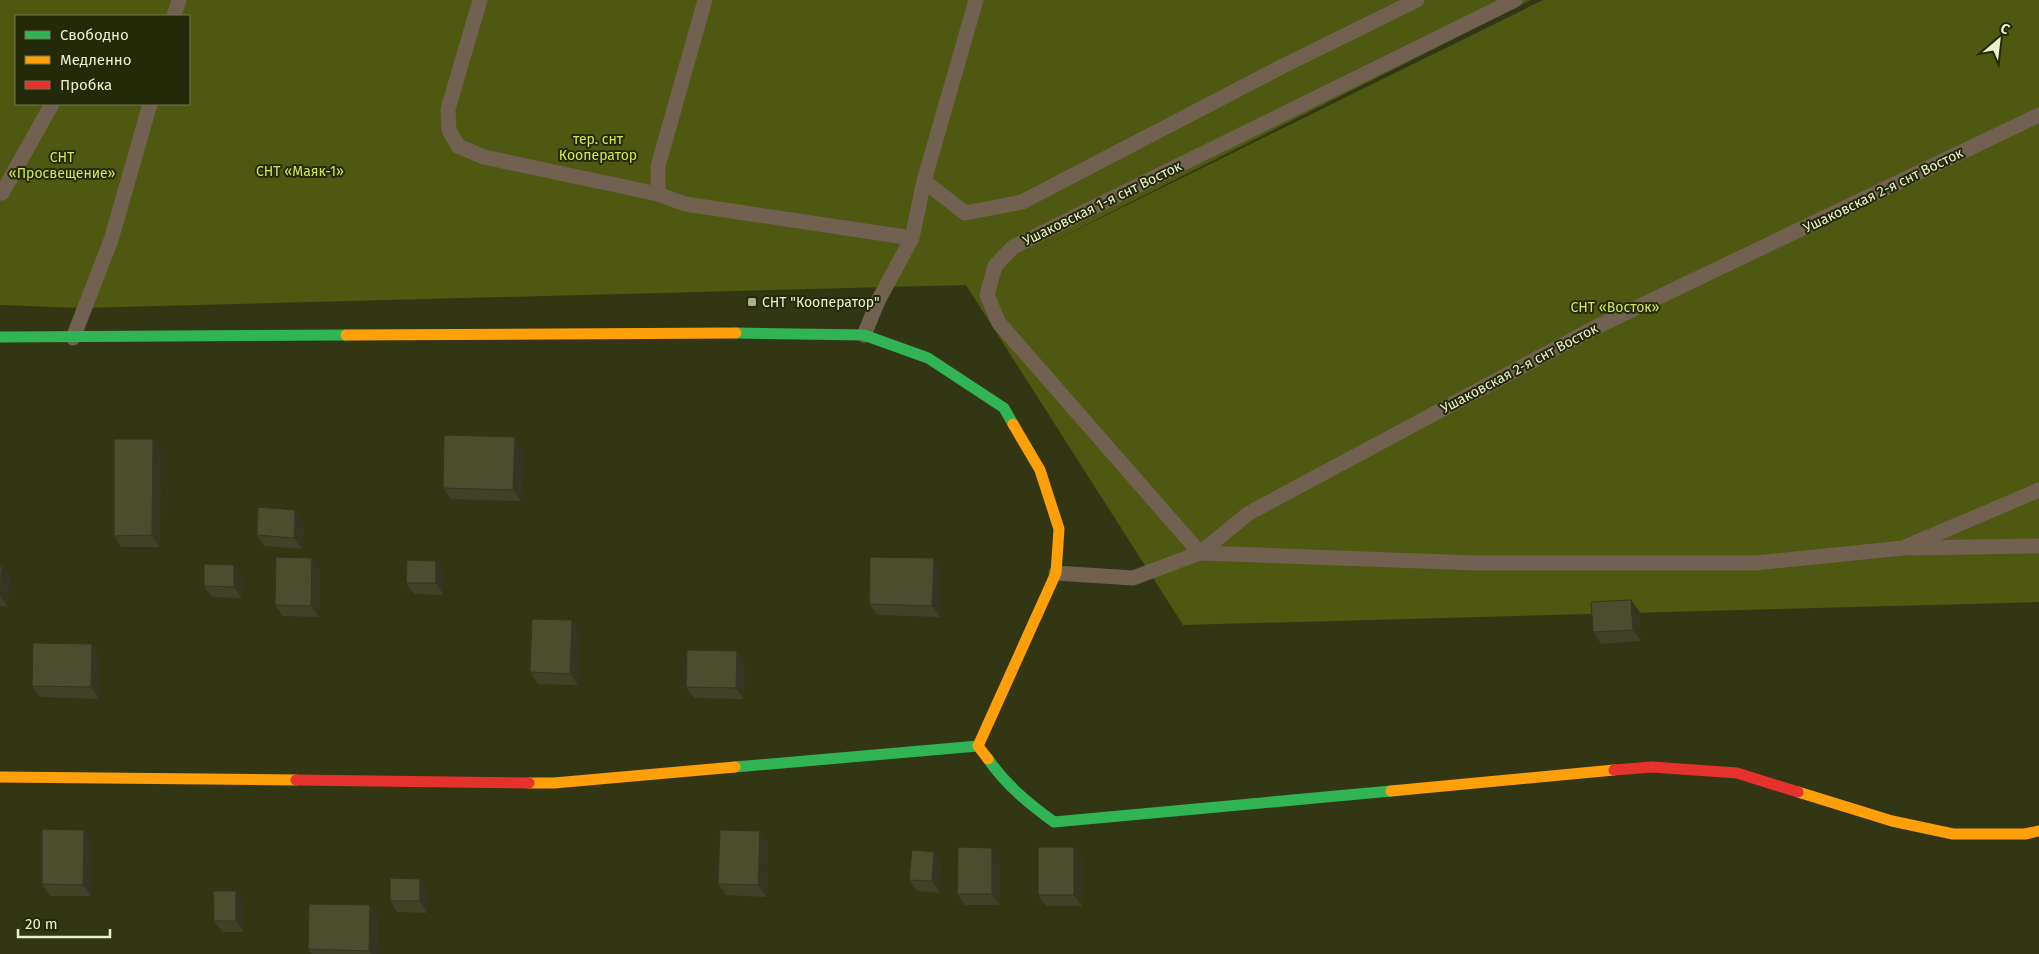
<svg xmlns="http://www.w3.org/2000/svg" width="2039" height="954" viewBox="0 0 2039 954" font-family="'Fira Sans',sans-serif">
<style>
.garden{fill:#4f5810;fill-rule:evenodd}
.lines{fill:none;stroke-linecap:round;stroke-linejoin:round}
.lane{stroke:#706150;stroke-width:15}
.fast{stroke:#30b455;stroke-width:11}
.slow{stroke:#ff9f0a;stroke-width:11}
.jam{stroke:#e5322d;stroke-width:11}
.wall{fill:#414128}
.shaded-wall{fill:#353521}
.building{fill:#4c4c2f;stroke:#353521}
.poi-dot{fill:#aab08b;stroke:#242909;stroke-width:2}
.labels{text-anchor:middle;stroke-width:4;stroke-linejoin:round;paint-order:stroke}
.park-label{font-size:14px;fill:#d2e758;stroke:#242909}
.street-label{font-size:14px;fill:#eaf2cc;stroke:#242909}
.poi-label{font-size:14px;fill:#eaf2cc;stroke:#242909;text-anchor:start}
</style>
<rect width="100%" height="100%" fill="#323613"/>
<path class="garden" d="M 0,0 L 1531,0 L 1044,246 L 1543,0 L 2039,0 L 2039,602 L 1183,625 L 966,285 L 80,308 L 0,305 ZM 16,16 L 189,16 L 189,104 L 16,104 Z"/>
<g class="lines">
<path class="lane" d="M 480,0 L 448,109 L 449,130 L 458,146 L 484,157 L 658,194
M 705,0 L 658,166 L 658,194 L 685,204 L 912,238
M 1515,0 L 1013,247 L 995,266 L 987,295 L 999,323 L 1200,553 L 1475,563 L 1755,563 L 1903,548 L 2039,490
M 174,16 L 179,0
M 924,181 L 965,213 L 1022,202 L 1283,66 L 1417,0
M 0,192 L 2,193 L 52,104
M 864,335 L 878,301 L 912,238 L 924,181 L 976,0
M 73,338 L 111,240 L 150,104
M 1911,548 L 2039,546
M 1056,573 L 1133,578 L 1200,553 L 1249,513 L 1594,328 L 2039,115"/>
<path class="fast" d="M 736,333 L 864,335 L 928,358 L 1004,408 L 1013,424
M 0,337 L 346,335
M 988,759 C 1006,785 1029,804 1054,822 L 1391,791
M 735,767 L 978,746"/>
<path class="slow" d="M 346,335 L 736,333
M 988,759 L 978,746 L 1056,573 L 1059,529 L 1040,470 L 1013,424
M 0,777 L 296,780
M 529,783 L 554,783 L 735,767
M 1391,791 L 1614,770
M 1798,792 L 1892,821 L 1953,834 L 2025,834 L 2039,831"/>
<path class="jam" d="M 1614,770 L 1652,767 L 1737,773 L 1798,792
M 296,780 L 529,783"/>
</g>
<path class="wall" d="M 515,437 L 523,449 L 521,501 L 451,499 L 443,488 Z
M 153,439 L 161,450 L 160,547 L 121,547 L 114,536 Z
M 295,510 L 303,521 L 302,549 L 264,546 L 257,535 Z
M 234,565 L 242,576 L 242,598 L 212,597 L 204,586 Z
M 0,566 L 2,566 L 10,577 L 8,607 L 0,606 Z
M 320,569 L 319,617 L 283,616 L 275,605 Z
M 941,570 L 940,617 L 877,615 L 869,604 Z
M 444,573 L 444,595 L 414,594 L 406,583 Z
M 1631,600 L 1639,611 L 1641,641 L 1601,644 L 1593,632 Z
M 579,632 L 578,685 L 538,684 L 530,672 Z
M 92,644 L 100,656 L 99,699 L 40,697 L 32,686 Z
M 737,651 L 745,662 L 744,699 L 694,698 L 686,687 Z
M 84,830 L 91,841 L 91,896 L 50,896 L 42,884 Z
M 760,831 L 768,843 L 766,897 L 726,895 L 718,884 Z
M 1074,847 L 1082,858 L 1082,906 L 1046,906 L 1038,895 Z
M 1000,859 L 1000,905 L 965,905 L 957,894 Z
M 942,863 L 940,893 L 917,891 L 909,880 Z
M 428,890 L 427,913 L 397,912 L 390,901 Z
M 244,902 L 244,932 L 222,932 L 214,921 Z
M 378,917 L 377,954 L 312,954 L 308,949 Z"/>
<path class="shaded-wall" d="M 515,437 L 523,449 L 521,501 L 513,490 Z
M 153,439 L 161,450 L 160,547 L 152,535 Z
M 295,510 L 303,521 L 302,549 L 294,538 Z
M 312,558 L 320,569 L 319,617 L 311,606 Z
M 934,558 L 941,570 L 940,617 L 932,606 Z
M 436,561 L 444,573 L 444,595 L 436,583 Z
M 234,565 L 242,576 L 242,598 L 234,587 Z
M 2,566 L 10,577 L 8,607 L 0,596 Z
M 1631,600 L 1639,611 L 1641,641 L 1633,630 Z
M 572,620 L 579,632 L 578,685 L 570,674 Z
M 92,644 L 100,656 L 99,699 L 91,687 Z
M 737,651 L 745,662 L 744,699 L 736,688 Z
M 84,830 L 91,841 L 91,896 L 83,885 Z
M 760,831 L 768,843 L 766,897 L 758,885 Z
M 1074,847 L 1082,858 L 1082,906 L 1074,895 Z
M 992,848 L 1000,859 L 1000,905 L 992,894 Z
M 934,852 L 942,863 L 940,893 L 932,881 Z
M 420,879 L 428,890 L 427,913 L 420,901 Z
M 236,891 L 244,902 L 244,932 L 236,921 Z
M 370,905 L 378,917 L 377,954 L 371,954 L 369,951 Z"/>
<path class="building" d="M 444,435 L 515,437 L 513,490 L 443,488 Z
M 114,439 L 153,439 L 152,535 L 114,536 Z
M 258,507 L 295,510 L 294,538 L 257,535 Z
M 276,557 L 312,558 L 311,606 L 275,605 Z
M 870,557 L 934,558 L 932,606 L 869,604 Z
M 407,560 L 436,561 L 436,583 L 406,583 Z
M 204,564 L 234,565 L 234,587 L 204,586 Z
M 0,566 L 2,566 L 0,596 Z
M 1631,600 L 1633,630 L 1593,632 L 1591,602 Z
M 532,619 L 572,620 L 570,674 L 530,672 Z
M 33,643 L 92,644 L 91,687 L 32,686 Z
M 687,650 L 737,651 L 736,688 L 686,687 Z
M 42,829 L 84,830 L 83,885 L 42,884 Z
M 720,830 L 760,831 L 758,885 L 718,884 Z
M 958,847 L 992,848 L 992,894 L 957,894 Z
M 1038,847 L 1074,847 L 1074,895 L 1038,895 Z
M 912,850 L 934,852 L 932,881 L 909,880 Z
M 390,878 L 420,879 L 420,901 L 390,901 Z
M 213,891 L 236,891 L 236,921 L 214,921 Z
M 309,904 L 370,905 L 369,951 L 308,949 Z"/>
<rect class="poi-dot" x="747" y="297" width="10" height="10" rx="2.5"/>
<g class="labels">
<g class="park-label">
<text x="598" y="144">тер. снт<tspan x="598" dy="16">Кооператор</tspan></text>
<text x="62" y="162">СНТ<tspan x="62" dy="16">«Просвещение»</tspan></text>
<text x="300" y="176">СНТ «Маяк-1»</text>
<text x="1615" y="312">СНТ «Восток»</text>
</g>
<g class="street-label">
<text transform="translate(1883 190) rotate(-26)" y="5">Ушаковская 2-я снт Восток</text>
<text transform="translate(1102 203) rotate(-26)" y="5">Ушаковская 1-я снт Восток</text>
<text transform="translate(1519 368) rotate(-28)" y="5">Ушаковская 2-я снт Восток</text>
</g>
<g class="poi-label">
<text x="762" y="307">СНТ "Кооператор"</text>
</g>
</g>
<rect x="15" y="15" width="175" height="90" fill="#242909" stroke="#737957"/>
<rect x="25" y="31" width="25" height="8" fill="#30b455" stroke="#737957"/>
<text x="60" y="40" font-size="15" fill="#eaf2cc">Свободно</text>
<rect x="25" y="56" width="25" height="8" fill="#ff9f0a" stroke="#737957"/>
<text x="60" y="65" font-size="15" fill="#eaf2cc">Медленно</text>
<rect x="25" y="81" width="25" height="8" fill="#e5322d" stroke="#737957"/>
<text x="60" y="90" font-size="15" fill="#eaf2cc">Пробка</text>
<g transform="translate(1999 40) rotate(28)" stroke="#242909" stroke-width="4" paint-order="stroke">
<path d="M0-4L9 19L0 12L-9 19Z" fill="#eaf2cc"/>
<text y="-8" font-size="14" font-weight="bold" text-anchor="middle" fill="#eaf2cc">С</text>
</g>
<path d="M18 929v8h92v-8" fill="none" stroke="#eaf2cc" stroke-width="2.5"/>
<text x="25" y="929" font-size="15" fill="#eaf2cc" stroke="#242909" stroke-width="4" paint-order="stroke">20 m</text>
</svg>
